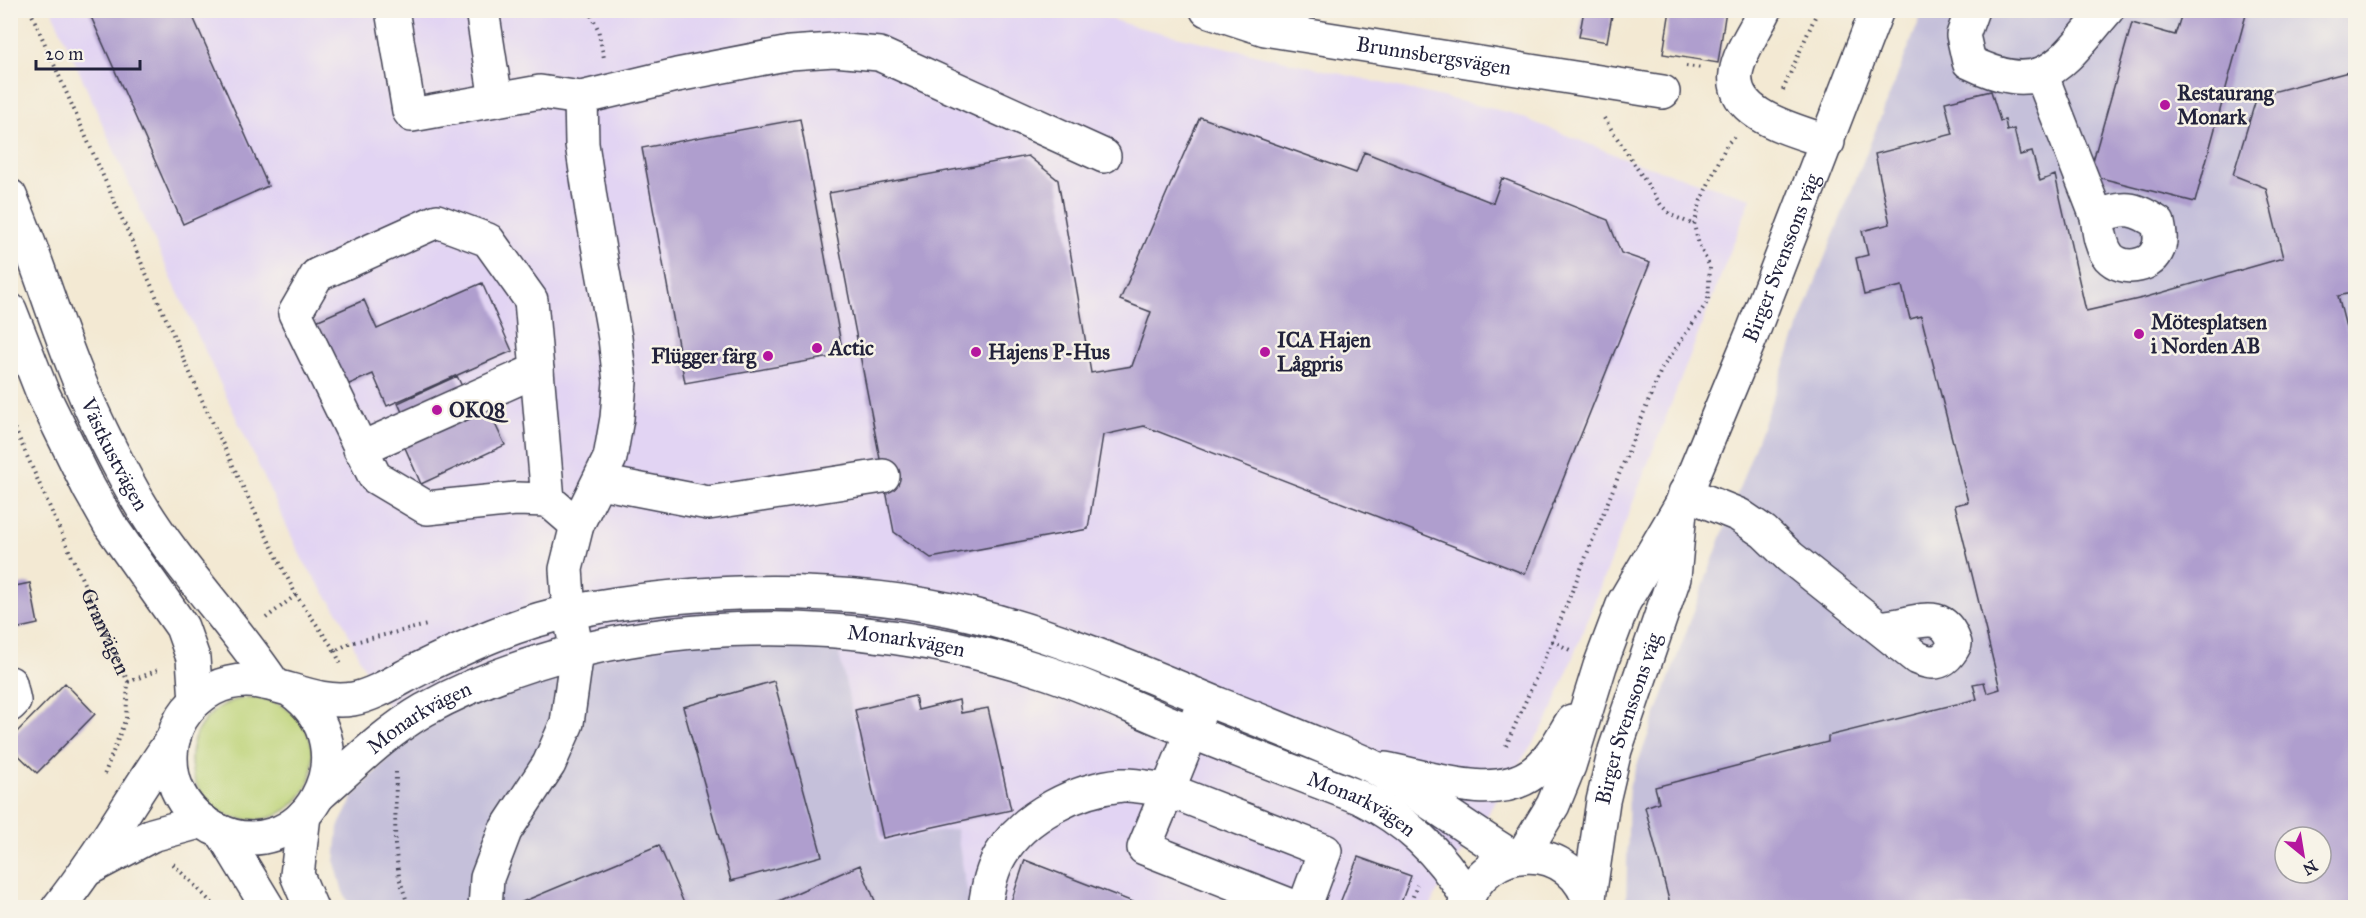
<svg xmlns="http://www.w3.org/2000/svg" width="2366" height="918" viewBox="0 0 2366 918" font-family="'IM FELL Great Primer',serif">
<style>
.built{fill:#e2d4f3}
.industrial{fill:#c5c0da;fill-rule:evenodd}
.green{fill:#bdd378;stroke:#707a5a;stroke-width:1.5}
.building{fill:#af9ece;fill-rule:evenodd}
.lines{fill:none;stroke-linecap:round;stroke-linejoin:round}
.minor-casing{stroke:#414052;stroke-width:36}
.path{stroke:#414052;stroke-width:4;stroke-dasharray:1.5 4.5;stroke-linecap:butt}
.minor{stroke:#fff;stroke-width:33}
.poi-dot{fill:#b5179e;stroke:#f7f3e8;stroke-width:2}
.labels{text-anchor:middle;stroke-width:5;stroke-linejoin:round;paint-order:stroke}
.street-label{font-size:21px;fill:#22223b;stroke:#f7f3e8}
.poi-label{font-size:21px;font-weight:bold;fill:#22223b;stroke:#f7f3e8;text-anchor:start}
</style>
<rect width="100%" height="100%" fill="#f7f3e8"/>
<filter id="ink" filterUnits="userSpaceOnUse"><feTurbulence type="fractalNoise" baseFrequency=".0167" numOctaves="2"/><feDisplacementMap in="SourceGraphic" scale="12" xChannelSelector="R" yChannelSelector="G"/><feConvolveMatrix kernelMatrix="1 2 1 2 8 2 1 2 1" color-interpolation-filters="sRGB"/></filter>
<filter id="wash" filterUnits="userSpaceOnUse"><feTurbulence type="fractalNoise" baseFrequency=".008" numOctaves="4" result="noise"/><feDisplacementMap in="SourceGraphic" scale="24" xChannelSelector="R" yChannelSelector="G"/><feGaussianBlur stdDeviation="1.35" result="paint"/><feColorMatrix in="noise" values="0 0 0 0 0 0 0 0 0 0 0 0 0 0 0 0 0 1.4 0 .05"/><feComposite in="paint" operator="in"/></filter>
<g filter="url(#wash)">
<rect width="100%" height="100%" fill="#f3e9d3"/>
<path class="built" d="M 52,11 L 1084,11 L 1133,26 L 1511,113 L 1639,164 L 1751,198 L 1550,716 L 1434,897 L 1431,907 L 970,907 L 881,842 L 837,649 L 406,738 L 361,662 L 341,617 L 302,559 L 168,271 Z"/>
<path class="industrial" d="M 1923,11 L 2355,11 L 2355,907 L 1626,908 L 1629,787 L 1819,272 ZM 2285,837 L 2321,837 L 2321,873 L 2285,873 Z
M 702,641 L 838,649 L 881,842 L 956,829 L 970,907 L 351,907 L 343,892 L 335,863 L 338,827 L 354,796 L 406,738 L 481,697 L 578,663 Z"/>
<path class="green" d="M191 759a61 61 0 1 1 122 0a61 61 0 1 1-122 0Z"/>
<g id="blocks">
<path class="building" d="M 88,10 L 190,10 L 268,186 L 183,224 Z
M 1584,10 L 1613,10 L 1607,42 L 1579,37 Z
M 1670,10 L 1726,10 L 1718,63 L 1663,54 Z
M 2183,10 L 2247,11 L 2195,202 L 2089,175 L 2132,23 L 2175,35 Z
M 2356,70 L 2356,292 L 2338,296 L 2356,366 L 2356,908 L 1671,908 L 1645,807 L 1659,802 L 1655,787 L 1828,742 L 1828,736 L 1977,699 L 1973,684 L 1984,682 L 1987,693 L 2000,689 L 1955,505 L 1968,502 L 1921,316 L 1910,319 L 1902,286 L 1864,295 L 1856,258 L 1868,255 L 1862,231 L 1890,224 L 1875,154 L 1953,134 L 1945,102 L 1991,91 L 2000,121 L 2005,120 L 2007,131 L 2014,129 L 2020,155 L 2032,152 L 2040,181 L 2055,175 L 2086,311 L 2143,298 L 2283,258 L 2266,188 L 2233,175 L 2257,96 ZM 2285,837 L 2321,837 L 2321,873 L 2285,873 Z
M 1200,117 L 1356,173 L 1364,152 L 1493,203 L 1502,178 L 1608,220 L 1621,253 L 1650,263 L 1525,574 L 1144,426 L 1103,435 L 1088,529 L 931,558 L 894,532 L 829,193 L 1028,156 L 1058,180 L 1091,373 L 1132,366 L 1151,312 L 1120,300 Z
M 800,119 L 843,355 L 685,383 L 642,148 Z
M 482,283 L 512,351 L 387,406 L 373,374 L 342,387 L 314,322 L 364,300 L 377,329 Z
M 457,376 L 473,409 L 413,437 L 398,403 Z
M 486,405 L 505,445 L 421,484 L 403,443 Z
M 30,583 L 38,624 L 10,630 L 10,587 Z
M 774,681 L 822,856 L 731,881 L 683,707 Z
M 65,683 L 95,714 L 37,773 L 10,747 L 10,739 Z
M 915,696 L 918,710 L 959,700 L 961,713 L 988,708 L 1011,810 L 883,838 L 855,710 Z
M 659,845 L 686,908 L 510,908 L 510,907 Z
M 1358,857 L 1411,876 L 1399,908 L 1338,908 Z
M 1025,860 L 1146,907 L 1146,908 L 1009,908 Z
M 860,865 L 878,908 L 762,908 Z"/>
</g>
</g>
<g filter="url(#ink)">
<use href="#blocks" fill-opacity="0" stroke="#414052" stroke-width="1.5"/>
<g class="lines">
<defs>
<g id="minor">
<path d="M 392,10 L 409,111 L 412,115 L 540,92 L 581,98 L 677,75 L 790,53 L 834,50 L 879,54 L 1104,156"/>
<path d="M 482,10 L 496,100"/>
<path id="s2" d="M 1207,10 L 1265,29 L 1663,92"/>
<path d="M 1765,10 C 1756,29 1739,52 1736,73 C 1730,117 1797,130 1828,142"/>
<path d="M 1972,10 L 1963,35 L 1969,62 C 2045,99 2060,64 2107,10"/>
<path d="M 2041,74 L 2097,217 C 2099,230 2100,246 2109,257 C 2122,271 2149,268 2157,251 C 2162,242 2160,233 2158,223 C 2134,207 2124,206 2097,217"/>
<path id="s3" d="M 10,196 C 35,253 52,313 75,370 C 92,414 113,456 136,497 C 174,563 231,620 273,683"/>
<path d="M 10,310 L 43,394 L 89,488 L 110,525 L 182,627 L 193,658 L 196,701"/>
<path d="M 360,449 L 537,370"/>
<path d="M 600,482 L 708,503 L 883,476"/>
<path d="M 1685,493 L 1739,515 L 1764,532 L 1790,557 L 1917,658 C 1935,666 1946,662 1955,644 C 1942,601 1910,629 1878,627"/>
<path d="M 548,500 L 516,499 L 427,508 L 375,477 L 295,313 L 317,275 L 437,221 L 488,240 L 531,300 L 548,500 L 577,525"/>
<path d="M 10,683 L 14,701 L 10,705"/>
<path d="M 290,690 C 375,749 301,874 213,828 C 197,819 184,805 177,789 C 168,767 169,740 181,719 C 189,706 200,696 213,689 C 262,664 303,707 353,699 C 375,695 399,679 419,669 C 467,646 517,622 570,612 C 696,587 848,584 973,615 C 1058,636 1138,671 1218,704 C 1255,718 1291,733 1327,748 C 1343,754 1362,760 1377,769 C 1423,796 1467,829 1513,857"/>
<path d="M 1385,769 C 1429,777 1494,802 1533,773 C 1551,760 1561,739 1572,721"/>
<path id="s4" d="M 320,794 C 353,765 386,732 424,710 C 605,610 854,608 1048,673 C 1090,687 1131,707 1172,724 C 1234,749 1296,773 1359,797 C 1407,821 1439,851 1467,897"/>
<path d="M 304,815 L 297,875 L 311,908"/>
<path d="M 222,832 L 268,908"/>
<path id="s5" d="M 1522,856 L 1553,805 L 1569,766 L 1600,666 L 1624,602 L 1681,505 L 1752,334 L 1877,10"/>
<path d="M 90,868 L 152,835 L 203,821"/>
<path id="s6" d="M 1589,898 L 1603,801 L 1615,750 L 1674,578 L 1680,511"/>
<path d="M 58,908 C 101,854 134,794 174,737"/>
<path d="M 485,908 L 487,878 L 505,831 L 549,764 L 567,723 L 577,651 L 569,612 L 566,569 L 577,525 L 610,458 L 617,418 L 620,382 L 615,338 L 592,211 L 582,144 L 581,98"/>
<path d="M 985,908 C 987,891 992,869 1001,854 C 1024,815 1078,789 1122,785 C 1137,784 1154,789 1168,790 L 1200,711"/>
<path d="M 1297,908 L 1144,848 L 1168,790 L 1325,851 L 1304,908"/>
<path d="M 1464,908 C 1483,840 1575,838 1591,908"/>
</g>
</defs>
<use href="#minor" class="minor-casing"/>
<g class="path">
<path d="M 30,10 L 201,398 L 261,525 L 296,595 L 335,651 L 350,643 L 427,625"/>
<path d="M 589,10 L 598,29 L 604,58"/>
<path d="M 1686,66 L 1703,68"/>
<path d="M 1783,90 L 1818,10"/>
<path d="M 1604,118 L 1661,205 L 1671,215 L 1694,225"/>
<path id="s1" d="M 10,418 L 128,682 L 126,718 L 103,778"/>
<path d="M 266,618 L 296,595"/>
<path d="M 1552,641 L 1570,650"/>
<path d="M 335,651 L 341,665"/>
<path d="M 128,682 L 161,669"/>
<path d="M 1506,746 L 1552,641 L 1661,370 L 1708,301 L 1710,267 L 1699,245 L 1694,225 L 1701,200 L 1727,144 L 1734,137"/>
<path d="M 396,772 L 395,845 L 399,877 L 409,908"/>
<path d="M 173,864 L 217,908"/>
<path d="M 1409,908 L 1417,885"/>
</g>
<use href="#minor" class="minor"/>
</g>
</g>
<g class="poi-dot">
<circle cx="2165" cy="105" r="6"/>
<circle cx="2139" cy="334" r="6"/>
<circle cx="817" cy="348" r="6"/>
<circle cx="976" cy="352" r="6"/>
<circle cx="1265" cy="352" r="6"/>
<circle cx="768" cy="356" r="6"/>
<circle cx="437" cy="410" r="6"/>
</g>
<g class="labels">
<g class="street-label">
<text dy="7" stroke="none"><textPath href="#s2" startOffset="232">Brunnsbergsvägen</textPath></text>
<text dy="7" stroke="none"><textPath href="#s5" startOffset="654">Birger Svenssons väg</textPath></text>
<text dy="7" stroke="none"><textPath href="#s3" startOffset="279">Västkustvägen</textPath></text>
<text dy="7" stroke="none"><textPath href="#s1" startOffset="234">Granvägen</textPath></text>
<text dy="7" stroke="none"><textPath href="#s4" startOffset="630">Monarkvägen</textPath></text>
<text dy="7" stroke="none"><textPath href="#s6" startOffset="184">Birger Svenssons väg</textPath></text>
<text dy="7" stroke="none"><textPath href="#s4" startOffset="126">Monarkvägen</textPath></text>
<text dy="7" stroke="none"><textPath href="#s4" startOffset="1116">Monarkvägen</textPath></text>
</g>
<g class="poi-label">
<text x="2177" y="100">Restaurang<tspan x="2177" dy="24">Monark</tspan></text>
<text x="2151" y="329">Mötesplatsen<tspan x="2151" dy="24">i Norden AB</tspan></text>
<text x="1277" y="347">ICA Hajen<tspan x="1277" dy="24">Lågpris</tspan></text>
<text x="829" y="355">Actic</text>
<text x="988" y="359">Hajens P-Hus</text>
<text x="756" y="363" text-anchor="end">Flügger färg</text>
<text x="449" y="417">OKQ8</text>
</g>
</g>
<rect width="2366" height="918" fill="none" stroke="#f7f3e8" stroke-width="36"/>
<g transform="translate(2303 855) rotate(150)"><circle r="28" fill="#f7f3e8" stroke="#a29fa3" stroke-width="1.5"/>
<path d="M0-4.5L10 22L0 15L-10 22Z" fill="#b5179e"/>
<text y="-9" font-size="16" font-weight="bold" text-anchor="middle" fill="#22223b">N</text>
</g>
<path d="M36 60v9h104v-9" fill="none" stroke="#22223b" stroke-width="3"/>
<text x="45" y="60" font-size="18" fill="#22223b" stroke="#f7f3e8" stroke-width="4.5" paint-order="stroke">20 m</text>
</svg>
